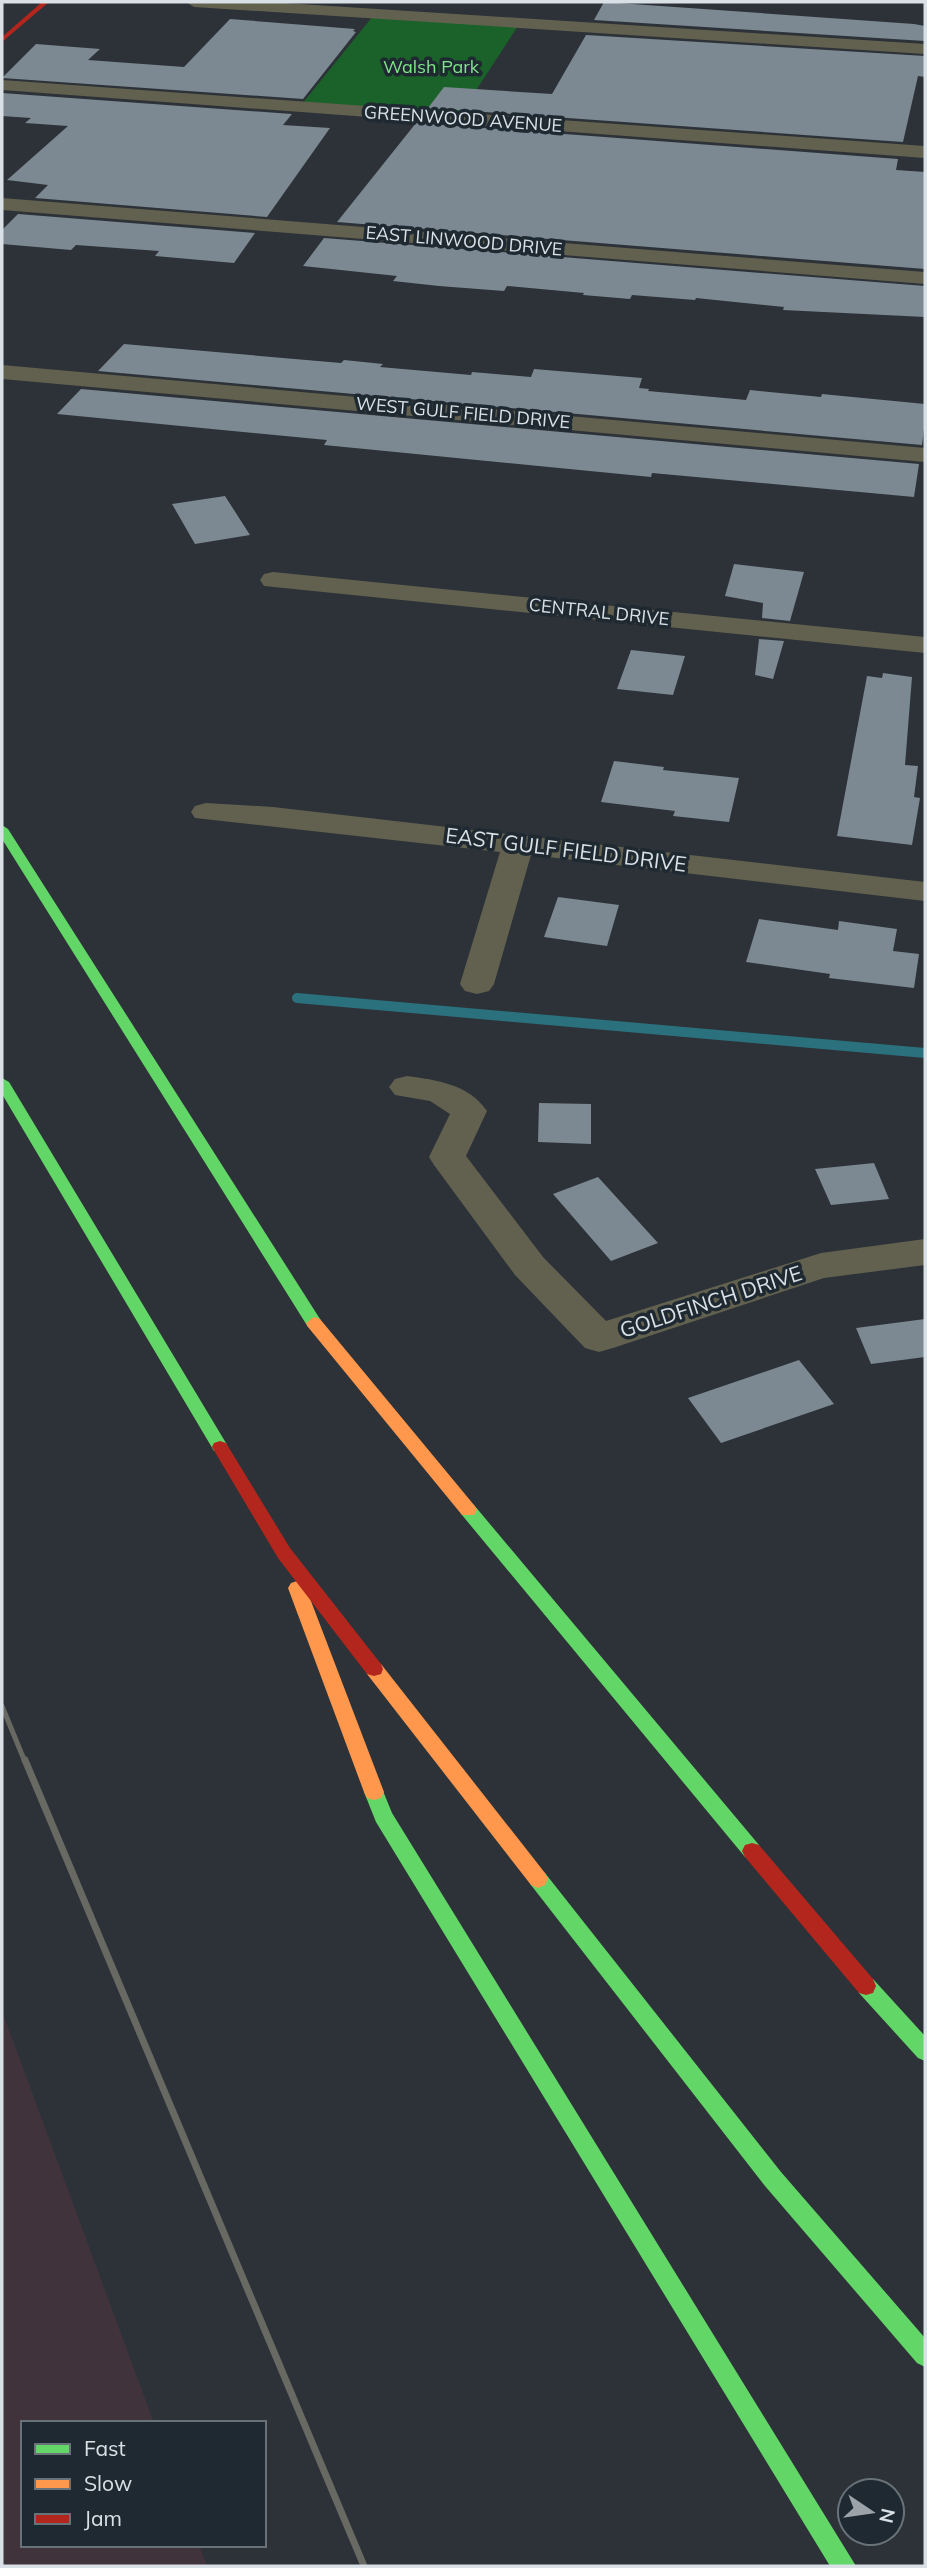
<svg xmlns="http://www.w3.org/2000/svg" width="927" height="2568" viewBox="0 0 927 2568" font-family="Mulish,sans-serif">
<style>
.industrial{fill:#41333c}
.green{fill:#1b622a}
.lines{fill:none;stroke-linecap:round;stroke-linejoin:round}
.stream{stroke:#2a707d;stroke-width:10}
.building{fill:#7c8892}
.street{fill:#626150;fill-rule:evenodd}
.fast{fill:#63d668;fill-rule:evenodd}
.slow{fill:#ff974d;fill-rule:evenodd}
.jam{fill:#b3261e;fill-rule:evenodd}
.rail-far1{stroke:#686962;stroke-width:5}
.rail{stroke:#686962;stroke-width:7}
.labels{text-anchor:middle;stroke-width:7;stroke-linejoin:round;paint-order:stroke}
.far-park-label{font-size:18px;fill:#7fe48a;stroke:#1e2931}
.far-street-label{font-size:18px;fill:#d9e0e6;stroke:#1e2931}
.street-label{font-size:21px;fill:#d9e0e6;stroke:#1e2931}
</style>
<rect width="100%" height="100%" fill="#2c3237"/>
<path class="industrial" d="M 2,2011 L 154,2423 L 23,2423 L 23,2545 L 199,2545 L 207,2566 L 2,2566 Z"/>
<path class="green" d="M 373,16 L 518,26 L 460,115 L 302,104 Z"/>
<g class="lines">
<path class="stream" d="M 297,998 L 925,1053"/>
</g>
<path class="building" d="M 604,2 L 914,24 L 925,26 L 925,41 L 594,20 Z
M 230,19 L 355,29 L 353,31 L 356,32 L 303,99 L 2,78 L 36,44 L 100,49 L 88,60 L 184,67 Z
M 586,35 L 925,56 L 925,77 L 918,76 L 903,142 L 428,108 L 444,87 L 552,94 Z
M 2,93 L 292,114 L 283,125 L 330,128 L 267,217 L 35,198 L 48,185 L 7,180 L 68,126 L 25,123 L 31,118 L 2,116 Z
M 416,123 L 898,159 L 896,170 L 925,172 L 925,269 L 337,222 Z
M 18,214 L 255,233 L 234,263 L 155,256 L 159,251 L 76,245 L 71,250 L 2,244 L 2,230 Z
M 324,238 L 925,286 L 925,317 L 783,310 L 784,307 L 696,298 L 695,300 L 632,295 L 630,299 L 583,295 L 584,293 L 507,286 L 504,291 L 439,286 L 393,281 L 397,276 L 303,266 Z
M 124,344 L 341,363 L 344,360 L 383,364 L 380,367 L 471,375 L 472,372 L 531,377 L 534,369 L 642,378 L 639,388 L 649,389 L 648,391 L 746,400 L 750,390 L 821,397 L 822,394 L 863,398 L 925,404 L 925,420 L 922,445 L 98,371 Z
M 81,389 L 919,464 L 914,497 L 652,473 L 651,477 L 324,445 L 327,440 L 57,414 Z
M 225,496 L 250,535 L 195,544 L 172,504 Z
M 734,564 L 804,572 L 790,621 L 762,618 L 763,603 L 725,596 Z
M 759,639 L 784,641 L 773,679 L 755,675 Z
M 631,650 L 685,656 L 673,695 L 617,689 Z
M 883,673 L 912,677 L 905,765 L 918,766 L 914,797 L 920,798 L 912,845 L 837,836 L 867,676 L 882,678 Z
M 614,761 L 664,767 L 663,770 L 739,778 L 729,822 L 673,816 L 675,811 L 601,802 Z
M 558,897 L 619,905 L 607,946 L 544,937 Z
M 759,919 L 838,930 L 839,921 L 897,929 L 893,951 L 919,954 L 914,988 L 829,978 L 830,974 L 746,962 Z
M 539,1103 L 591,1104 L 591,1144 L 538,1142 Z
M 874,1163 L 889,1199 L 831,1205 L 815,1169 Z
M 598,1177 L 658,1243 L 611,1261 L 553,1194 Z
M 925,1319 L 925,1357 L 871,1364 L 856,1328 Z
M 799,1360 L 834,1404 L 721,1443 L 688,1398 Z"/>
<g class="lines">
<path class="street" d="M 186,2 L 268,2 L 925,44 L 925,54 L 194,7 Z
M 2,80 L 925,146 L 925,158 L 2,90 Z
M 2,198 L 925,272 L 925,284 L 2,210 Z
M 2,365 L 925,448 L 925,462 L 2,379 Z
M 273,572 L 925,637 L 925,653 L 264,586 L 260,580 L 264,574 Z
M 206,803 L 273,807 L 925,882 L 925,901 L 531,855 L 494,984 L 489,991 L 477,994 L 465,991 L 460,984 L 500,852 L 195,818 L 191,812 L 195,806 Z
M 407,1076 C 436,1080 469,1084 487,1111 L 466,1156 L 543,1257 L 606,1321 L 821,1253 L 925,1239 L 925,1265 L 824,1278 L 613,1348 L 599,1352 L 585,1348 L 515,1275 L 434,1165 L 429,1157 L 450,1114 L 430,1101 L 395,1095 L 389,1087 L 395,1079 Z"/>
<path class="fast" d="M 2,825 L 8,829 L 320,1319 L 322,1323 L 320,1327 L 308,1327 L 2,839 Z
M 2,1078 L 9,1082 L 226,1443 L 228,1447 L 226,1451 L 214,1451 L 2,1094 Z
M 468,1503 L 474,1505 L 759,1845 L 762,1851 L 759,1857 L 752,1859 L 745,1857 L 462,1515 L 459,1510 L 462,1505 Z
M 374,1784 L 381,1786 L 392,1813 L 856,2566 L 830,2566 L 376,1822 L 364,1792 L 367,1786 Z
M 538,1870 L 545,1873 L 781,2172 L 925,2338 L 925,2367 L 917,2363 L 765,2186 L 531,1885 L 528,1879 L 531,1873 Z
M 866,1977 L 873,1979 L 925,2036 L 925,2061 L 918,2058 L 859,1993 L 856,1986 L 859,1979 Z"/>
<path class="slow" d="M 314,1317 L 320,1319 L 474,1505 L 477,1510 L 474,1515 L 462,1515 L 308,1327 L 306,1323 Z
M 297,1581 L 303,1583 L 306,1588 L 384,1792 L 381,1798 L 374,1800 L 367,1798 L 364,1792 L 288,1588 L 291,1583 Z
M 374,1662 L 381,1664 L 545,1873 L 548,1879 L 545,1885 L 538,1888 L 531,1885 L 367,1674 L 365,1669 L 367,1664 Z"/>
<path class="jam" d="M 42,2 L 49,2 L 2,42 L 2,37 Z
M 220,1441 L 226,1443 L 290,1548 L 381,1664 L 383,1669 L 381,1674 L 374,1676 L 367,1674 L 278,1558 L 212,1447 L 214,1443 Z
M 752,1843 L 759,1845 L 873,1979 L 876,1986 L 873,1993 L 866,1995 L 859,1993 L 745,1857 L 742,1851 L 745,1845 Z"/>
<path class="rail-far1" d="M 2,1706 L 25,1762"/>
<path class="rail" d="M 25,1760 L 364,2566"/>
</g>
<g class="labels">
<g class="far-park-label">
<text x="431" y="73">Walsh Park</text>
</g>
<g class="far-street-label">
<text transform="translate(463 119) rotate(4)" y="6">GREENWOOD AVENUE</text>
<text transform="translate(464 241) rotate(5)" y="6">EAST LINWOOD DRIVE</text>
<text transform="translate(463 413) rotate(5)" y="6">WEST GULF FIELD DRIVE</text>
<text transform="translate(599 612) rotate(6)" y="6">CENTRAL DRIVE</text>
</g>
<g class="street-label">
<text transform="translate(566 850) rotate(7)" y="7">EAST GULF FIELD DRIVE</text>
<text transform="translate(711 1302) rotate(-18)" y="7">GOLDFINCH DRIVE</text>
</g>
</g>
<rect width="927" height="2568" fill="none" stroke="#d9e0e6" stroke-width="7"/>
<rect x="21" y="2421" width="245" height="126" fill="#1e2931" stroke="#697279" stroke-width="2"/>
<rect x="35" y="2444" width="35" height="10" fill="#63d668" stroke="#697279" stroke-width="2"/>
<text x="84" y="2456" font-size="21" fill="#d9e0e6">Fast</text>
<rect x="35" y="2479" width="35" height="10" fill="#ff974d" stroke="#697279" stroke-width="2"/>
<text x="84" y="2491" font-size="21" fill="#d9e0e6">Slow</text>
<rect x="35" y="2514" width="35" height="10" fill="#b3261e" stroke="#697279" stroke-width="2"/>
<text x="84" y="2526" font-size="21" fill="#d9e0e6">Jam</text>
<g transform="translate(871 2512) rotate(103)"><circle r="33" fill="#1e2931" stroke="#697279" stroke-width="2"/>
<path d="M0-5L12 26L0 18L-12 26Z" fill="#9ca3a9"/>
<text y="-10" font-size="19" font-weight="bold" text-anchor="middle" fill="#d9e0e6">N</text>
</g>
</svg>
